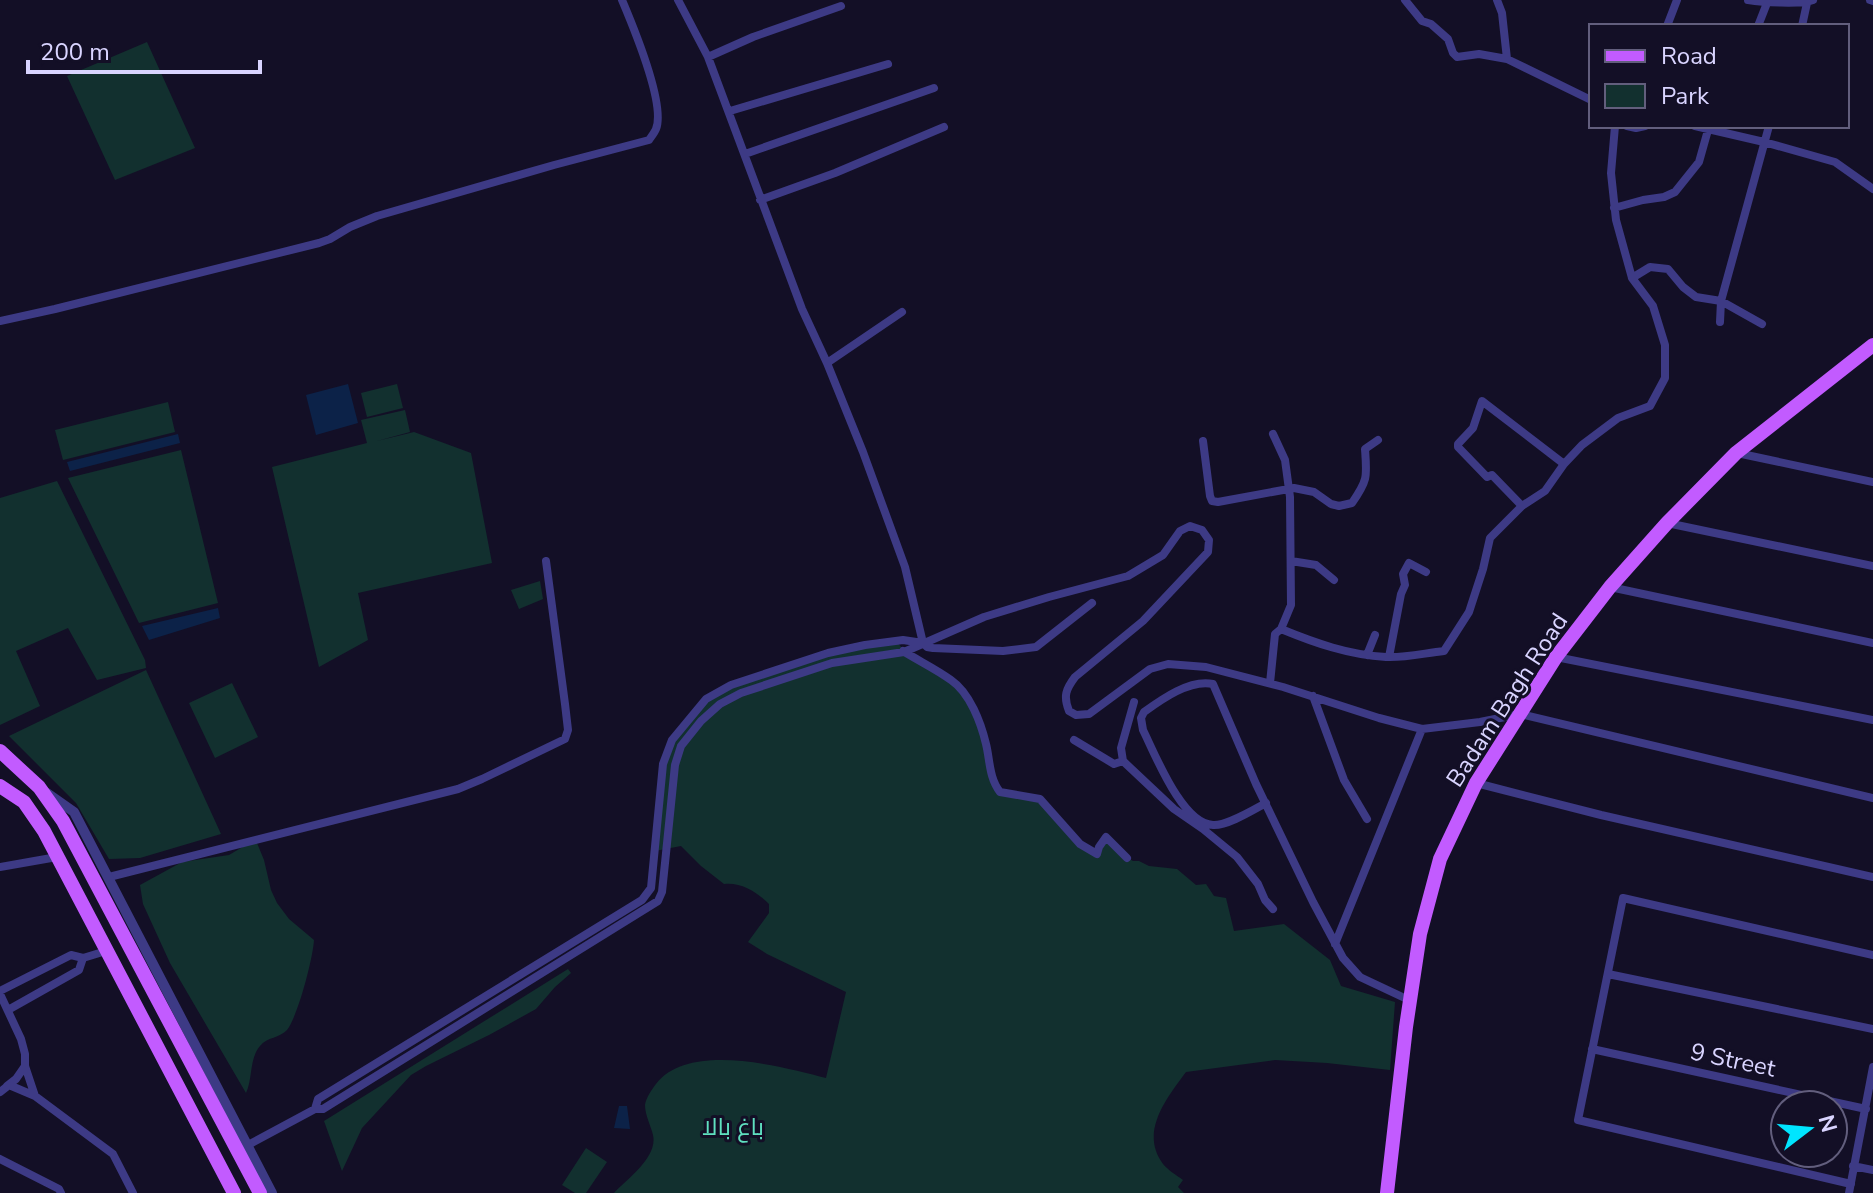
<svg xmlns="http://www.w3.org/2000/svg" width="1873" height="1193" viewBox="0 0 1873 1193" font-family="'Nunito Sans',Cairo,sans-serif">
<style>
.green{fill:#12302f}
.water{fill:#0c2248}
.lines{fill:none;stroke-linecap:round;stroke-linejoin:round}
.minor{stroke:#3d3a85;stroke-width:8}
.tertiary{stroke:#3d3a85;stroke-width:10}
.primary{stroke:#c25bff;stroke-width:14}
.labels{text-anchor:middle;stroke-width:6;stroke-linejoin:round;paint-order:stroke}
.street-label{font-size:24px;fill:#d9d4ff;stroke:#130f26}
.park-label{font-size:24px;fill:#5fe0c0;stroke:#130f26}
</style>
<rect width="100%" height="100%" fill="#130f26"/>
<path class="green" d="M 147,42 L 195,148 L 115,180 L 67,76 Z
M 397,384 L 403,408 L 367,417 L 361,393 Z
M 168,402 L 175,432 L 63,460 L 55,430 Z
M 405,410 L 410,432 L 377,441 L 414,432 L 471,453 L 492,563 L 358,593 L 368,640 L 319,667 L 272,467 L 367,443 L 361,420 Z
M 181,450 L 218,603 L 139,623 L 68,478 Z
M 57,481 L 145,660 L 146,668 L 97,680 L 68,628 L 16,651 L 40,706 L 0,725 L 0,498 Z
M 540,581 L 543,599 L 519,609 L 511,590 Z
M 896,641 C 911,661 933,664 951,680 C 976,700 987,758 997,788 L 1040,799 L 1066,830 L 1096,854 L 1106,837 L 1123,855 L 1133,861 L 1139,861 L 1149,866 L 1177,869 L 1196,885 L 1206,884 L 1214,896 L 1226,898 L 1234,931 L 1284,924 L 1330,960 L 1341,986 L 1395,1002 L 1390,1070 L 1327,1063 L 1275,1060 L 1186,1072 C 1167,1098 1139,1132 1163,1164 C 1168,1170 1176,1175 1183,1180 L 1178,1187 L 1184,1193 L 614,1193 C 628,1178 658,1157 653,1135 C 651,1126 645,1115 645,1105 C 646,1098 652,1089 656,1084 C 689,1041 783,1067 826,1078 L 846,992 L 767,954 L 748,942 L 769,913 L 769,904 C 757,892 741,882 724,884 L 701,866 L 681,846 L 655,851 L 663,764 L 672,740 L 706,699 L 731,685 L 828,653 Z
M 146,670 L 221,834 L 140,858 L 109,859 L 76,803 L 9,736 Z
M 232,683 L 258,737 L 215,758 L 189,703 Z
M 251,842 L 257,843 L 264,860 L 271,890 L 277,903 L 289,919 L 314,940 C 313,958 298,1016 287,1030 C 280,1038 267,1037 260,1046 C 249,1059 253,1078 246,1093 L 170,963 L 143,904 L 140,885 L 182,862 L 229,855 Z
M 568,969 L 571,973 L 555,987 L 536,1009 L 489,1035 L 426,1066 L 411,1075 L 362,1128 L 342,1171 L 324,1121 Z
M 586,1148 L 607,1162 L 586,1193 L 575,1193 L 562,1185 Z"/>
<path class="water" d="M 348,384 L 358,423 L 316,435 L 306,395 Z
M 178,434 L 180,443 L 70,471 L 67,462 Z
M 218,608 L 220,618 L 149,640 L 142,626 Z
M 619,1106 L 627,1106 L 630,1129 L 614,1128 Z"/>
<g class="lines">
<path class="minor" d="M 678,0 L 708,57 L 802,309 L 827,363 L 863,452 L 905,567 L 923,643
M 1405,0 L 1422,21 L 1431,24 L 1448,39 L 1453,53 L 1457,57 L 1479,54 L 1507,59 L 1591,100
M 1497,0 L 1502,13 L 1507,59
M 1748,0 C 1761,2 1801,5 1813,0
M 1870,0 L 1873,1
M 1667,26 L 1677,0
M 1758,26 L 1767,3
M 1802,26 L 1807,3
M 708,57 L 753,37 L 841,6
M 730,111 L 888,64
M 1627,126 L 1636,128 L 1645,126
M 1695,126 L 1764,142 L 1835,162 L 1873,189
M 745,154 L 934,88
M 760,200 L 835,173 L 944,127
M 1614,208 L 1643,200 L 1664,197 L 1675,192 L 1699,162 L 1708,130
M 1632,278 L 1650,267 L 1668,269 L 1683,287 L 1696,297 L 1721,301 L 1762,324
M 0,321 L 55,309 L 319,243 L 330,239 L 350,227 L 377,216 L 554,165 L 649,140 C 651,137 655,132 656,129 C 666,104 633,26 622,0
M 1720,322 L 1721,301 L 1769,126
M 827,363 L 902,312
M 1273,434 L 1285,460 L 1290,497 L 1291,605 L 1281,629
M 1203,441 L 1210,496 L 1212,501 L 1218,502 L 1294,488 L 1314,492 L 1331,504 L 1339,506 L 1352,503 C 1368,480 1367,477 1365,449 L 1378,440
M 1737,453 L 1873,482
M 1522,506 L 1492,475 L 1487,477 L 1458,447 L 1458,444 L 1473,428 L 1482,401 L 1564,464
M 1667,523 L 1873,566
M 1291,561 L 1316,565 L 1334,580
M 1610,587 L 1873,643
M 903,651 C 919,661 936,669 951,680 C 970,693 981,723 986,744 C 990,760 989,778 1000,792 L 1040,799 L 1080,844 L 1097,854 L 1099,847 L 1106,837 L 1127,858
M 1367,655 L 1375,635
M 1389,657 L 1401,594 L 1405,585 L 1403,574 L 1409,563 L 1426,572
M 1556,657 L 1873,720
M 1270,683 L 1275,634 L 1281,629 C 1315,643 1349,655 1386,657 C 1405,658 1425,653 1444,651 L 1469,612 L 1483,569 L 1490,538 L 1522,506 L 1545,491 L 1564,464 L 1582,445 L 1618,418 L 1650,406 L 1665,378 L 1665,345 L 1653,306 L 1632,278 L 1616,220 L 1611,173 L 1615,126
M 1313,696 L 1344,780 L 1367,819
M 1134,702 L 1121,748 L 1123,761 L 1174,809 L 1203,829 L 1237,857 L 1258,884 L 1265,900 L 1273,909
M 1074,740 L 1114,764 L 1123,761
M 1476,783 L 1601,815 L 1873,877
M 1266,803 C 1253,810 1227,826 1213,825 C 1182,824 1155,754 1143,730 L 1141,718 L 1144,712 C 1162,699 1190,679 1213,684 L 1256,784 L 1313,902 L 1343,958 L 1360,977 L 1411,1001
M 0,867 L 57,857
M 109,877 L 458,789 L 482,779 L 565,739 L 568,730 L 565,704 L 546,561
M 1335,944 L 1422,729
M 1608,974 L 1873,1029
M 0,991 L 71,955 L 83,958 L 106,951
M 0,994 L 21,1039 L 25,1054 L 25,1066 L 35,1096
M 8,1010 L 79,970 L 83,958
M 1592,1049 L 1866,1109
M 7,1086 L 16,1079 L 25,1066
M 0,1092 L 9,1085 L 35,1096 L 113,1154 L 133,1193
M 315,1109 L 318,1099 L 642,900 L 651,888 L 663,764 L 672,740 L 706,699 L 731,685 L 828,653 L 865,645 L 903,640 L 923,643 L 927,647 L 933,648 L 1003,651 L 1036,647 L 1092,603
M 248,1145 L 315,1109 L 323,1109 L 658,901 L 662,892 L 665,863 L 675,765 L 681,746 L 701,721 L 720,704 L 741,693 L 832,663 L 904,652 L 984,617 L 1049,597 L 1128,576 L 1163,555 L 1180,531 L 1190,526 L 1202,530 L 1209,540 L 1208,552 L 1143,621 L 1075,677 C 1066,689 1063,696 1069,711 L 1076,715 L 1089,714 L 1150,669 L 1168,664 L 1206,667 L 1283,687 L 1379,718 L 1422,729 L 1480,722 L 1520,714 L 1873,798
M 0,1159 L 59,1189 L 61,1193
M 1853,1166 L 1873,1170
M 1851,1184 L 1578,1120 L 1623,898 L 1873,955
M 1849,1193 L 1873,1067"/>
<path class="tertiary" d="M 47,793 L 74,812 L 272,1193"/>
<path class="primary" d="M 0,751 L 39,787 L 63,821 L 260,1193
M 0,786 L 24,802 L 44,831 L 234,1193
M 1387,1193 L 1406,1027 L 1420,934 L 1440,859 L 1476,783 L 1556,657 L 1610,587 L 1667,523 L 1736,453 L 1873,345"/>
</g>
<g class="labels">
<g class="street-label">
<text transform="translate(1507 700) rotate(-57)" y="8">Badam Bagh Road</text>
<text transform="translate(1733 1060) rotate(12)" y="8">9 Street</text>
</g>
<g class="park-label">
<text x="733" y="1135">باغ بالا</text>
</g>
</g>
<rect x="1589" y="24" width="260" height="104" fill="#130f26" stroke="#625e7d" stroke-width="2"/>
<rect x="1605" y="50" width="40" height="12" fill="#c25bff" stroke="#625e7d" stroke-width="2"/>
<text x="1661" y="64" font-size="24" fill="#d9d4ff">Road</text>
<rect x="1605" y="84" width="40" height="24" fill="#12302f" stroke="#625e7d" stroke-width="2"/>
<text x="1661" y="104" font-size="24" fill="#d9d4ff">Park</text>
<g transform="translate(1809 1129) rotate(74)"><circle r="38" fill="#130f26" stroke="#625e7d" stroke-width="2"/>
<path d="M0-6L14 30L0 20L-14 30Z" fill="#00e5ff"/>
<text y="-12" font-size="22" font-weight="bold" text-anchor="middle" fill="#d9d4ff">N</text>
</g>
<path d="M28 60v12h232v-12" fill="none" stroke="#d9d4ff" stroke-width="4"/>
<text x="40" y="60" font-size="24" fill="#d9d4ff" stroke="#130f26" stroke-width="6" paint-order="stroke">200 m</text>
</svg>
